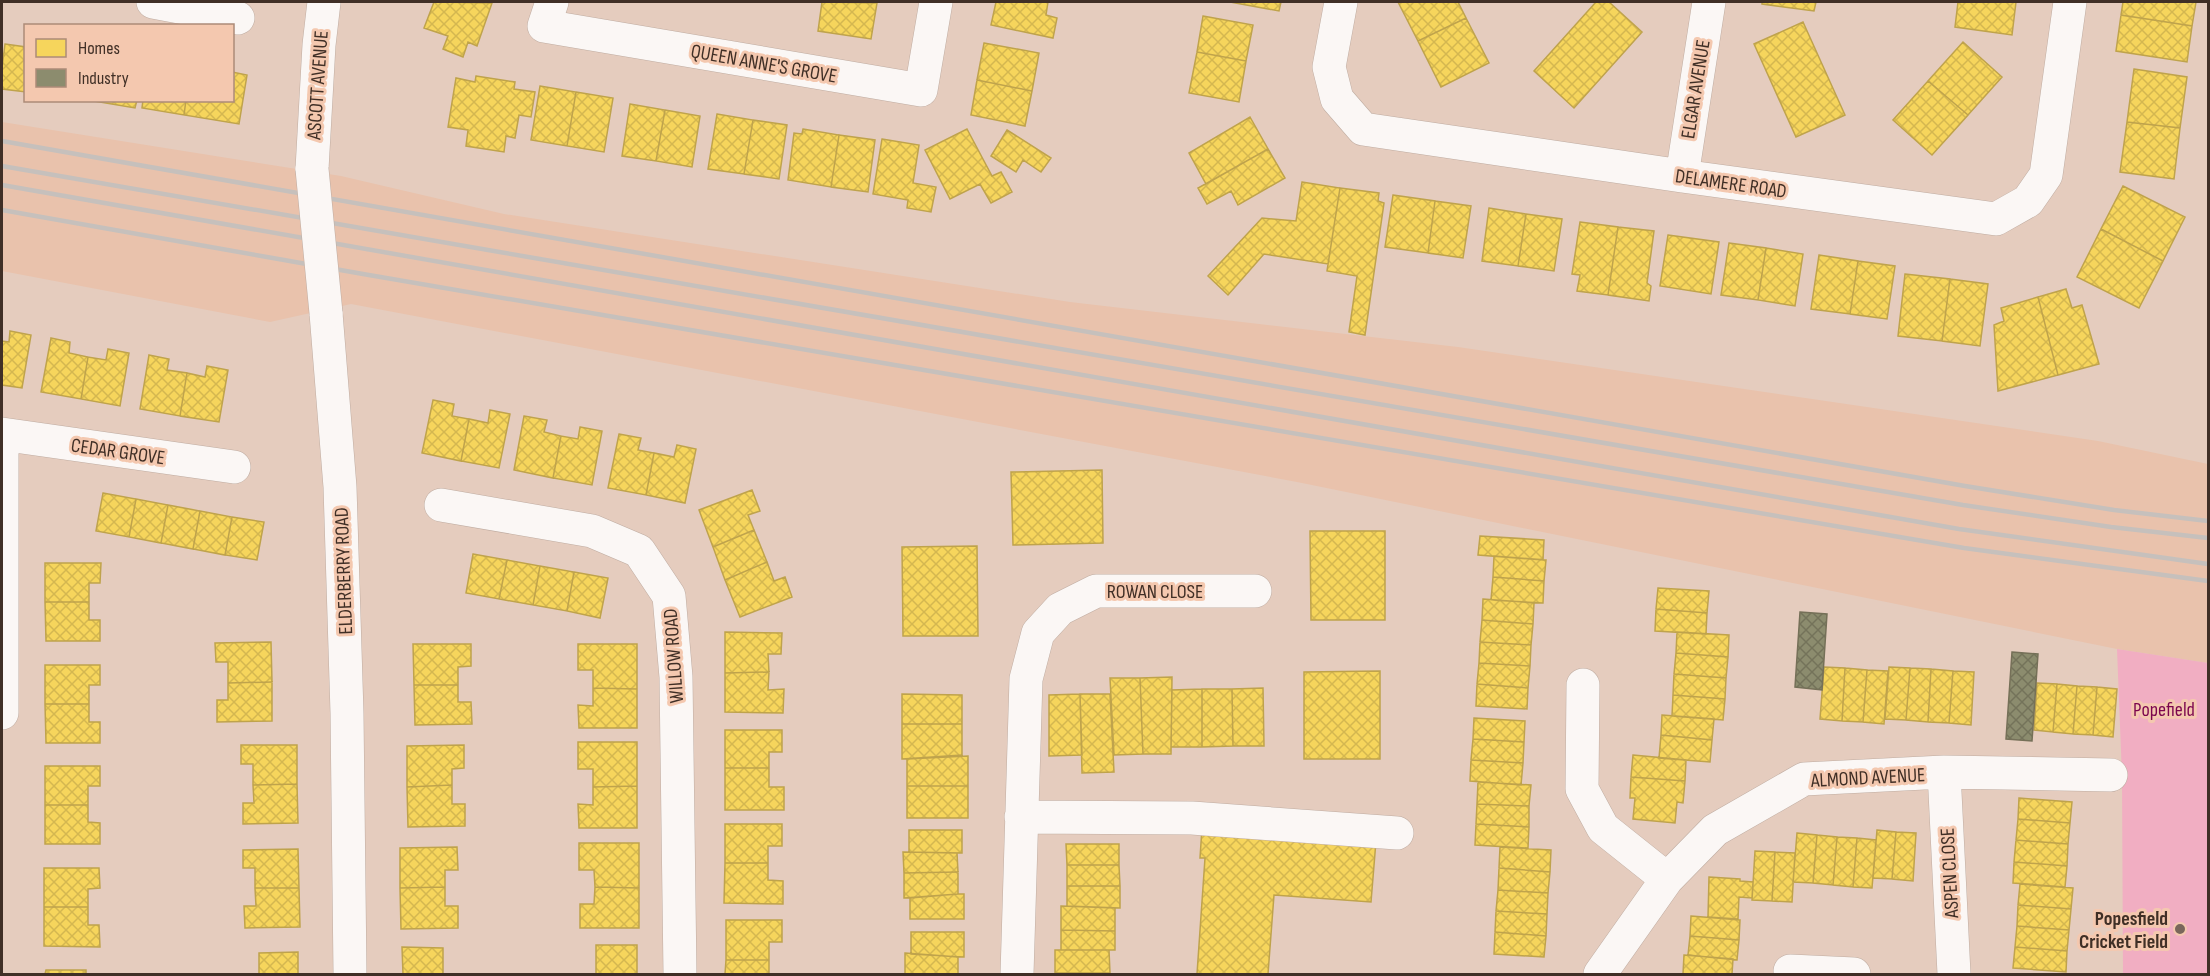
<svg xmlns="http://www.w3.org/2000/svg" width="2210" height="976" viewBox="0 0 2210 976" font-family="'Sofia Sans Condensed',sans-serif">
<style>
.built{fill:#e9c2ac}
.park{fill:#f1aec2}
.homes{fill:url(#homes-cross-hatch);stroke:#bfa34c;stroke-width:1.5}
.industry{fill:url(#industry-cross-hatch);stroke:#757058;stroke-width:1.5}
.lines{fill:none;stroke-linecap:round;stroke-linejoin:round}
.street-casing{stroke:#bfaca1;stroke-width:34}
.street{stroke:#fbf7f5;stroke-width:33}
.rail{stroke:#c6c0bc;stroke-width:4.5}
.street-bridge-casing{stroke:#bfaca1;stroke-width:34;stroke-linecap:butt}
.street-bridge{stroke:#fbf7f5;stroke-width:33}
.poi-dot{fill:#7a665b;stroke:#f4c8af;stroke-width:2}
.labels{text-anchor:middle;stroke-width:6;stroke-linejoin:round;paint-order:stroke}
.street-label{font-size:20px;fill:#402f26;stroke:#f4c8af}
.park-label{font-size:20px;fill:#7c064e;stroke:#f4c8af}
.poi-label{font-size:20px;font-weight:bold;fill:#402f26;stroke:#f4c8af;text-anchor:end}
</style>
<defs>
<pattern id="homes-cross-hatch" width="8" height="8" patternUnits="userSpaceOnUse" patternTransform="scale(1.5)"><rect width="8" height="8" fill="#f6d55c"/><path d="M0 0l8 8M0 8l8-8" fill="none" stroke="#d4b750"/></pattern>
<pattern id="industry-cross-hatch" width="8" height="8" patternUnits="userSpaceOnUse" patternTransform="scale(1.5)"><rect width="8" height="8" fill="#8c8c6e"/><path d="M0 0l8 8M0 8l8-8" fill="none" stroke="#74735a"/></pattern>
</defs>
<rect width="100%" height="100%" fill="#e5ccbe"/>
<path class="built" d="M 2,122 L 341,176 L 504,214 L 1070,302 L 1458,347 L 2098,441 L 2208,464 L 2208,663 L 2117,649 L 1297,482 L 351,304 L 270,322 L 2,271 Z"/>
<path class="park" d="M 2117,649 L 2208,663 L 2208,974 L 2123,974 L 2122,776 Z"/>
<path class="homes" d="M 434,2 L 492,3 L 477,46 L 468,42 L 463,57 L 443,49 L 448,36 L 424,28 Z
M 822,2 L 877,3 L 871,39 L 818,31 Z
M 996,2 L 1048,2 L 1046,15 L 1057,18 L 1053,38 L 991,25 Z
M 1230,2 L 1281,2 L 1279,11 Z
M 1398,2 L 1458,2 L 1466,18 L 1418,41 Z
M 1596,2 L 1609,2 L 1642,32 L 1574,108 L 1534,71 Z
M 1762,2 L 1816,2 L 1814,11 L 1762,4 Z
M 1958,2 L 2016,2 L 2012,35 L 1955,27 Z
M 2123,2 L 2196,2 L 2192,26 L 2121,15 Z
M 2121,15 L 2192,26 L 2187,62 L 2116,51 Z
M 1203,16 L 1253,25 L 1246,61 L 1197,52 Z
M 1466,18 L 1489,63 L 1441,87 L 1418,41 Z
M 1803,22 L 1845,115 L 1796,137 L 1754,44 Z
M 1963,42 L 2002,77 L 1968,115 L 1928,81 Z
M 984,43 L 1039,53 L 1032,91 L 977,80 Z
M 5,44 L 26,47 L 26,92 L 2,89 L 2,68 Z
M 1197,52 L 1246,61 L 1239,102 L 1189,93 Z
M 2134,69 L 2187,77 L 2180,128 L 2127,122 Z
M 232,72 L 247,75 L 239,124 L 184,115 L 186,100 L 232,100 Z
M 476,76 L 515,82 L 514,89 L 535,92 L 531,117 L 519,115 L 515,138 L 506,136 L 504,152 L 466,146 L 468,130 L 448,127 L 456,78 L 475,82 Z
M 977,80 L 1032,91 L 1025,126 L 971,115 Z
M 1928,81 L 1968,115 L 1932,155 L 1893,120 Z
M 540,86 L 576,92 L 567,146 L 531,140 Z
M 576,92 L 613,98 L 604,152 L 567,146 Z
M 88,100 L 137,100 L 135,108 Z
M 143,100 L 186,100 L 184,115 L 142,108 Z
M 630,104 L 665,110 L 656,161 L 622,156 Z
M 665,110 L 700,116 L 692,167 L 656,161 Z
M 717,114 L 753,120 L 744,174 L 708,169 Z
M 1250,117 L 1268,149 L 1206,184 L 1189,153 Z
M 753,120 L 787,125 L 779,179 L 744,174 Z
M 2127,122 L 2180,128 L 2174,179 L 2120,172 Z
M 803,129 L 839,135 L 831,187 L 788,180 L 794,133 L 802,134 Z
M 967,129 L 992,176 L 1001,172 L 1012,192 L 991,203 L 980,184 L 950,199 L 925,150 Z
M 1007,130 L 1051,158 L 1041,172 L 1023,160 L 1016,172 L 991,156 Z
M 839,135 L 875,140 L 868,192 L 831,187 Z
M 882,139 L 919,145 L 913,183 L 936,187 L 931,212 L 907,208 L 908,200 L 873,194 Z
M 1268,149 L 1285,178 L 1238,205 L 1231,191 L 1207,204 L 1198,188 Z
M 1302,182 L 1340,188 L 1328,264 L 1264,254 L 1228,295 L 1208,276 L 1262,218 L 1296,221 Z
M 2123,186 L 2185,217 L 2163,261 L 2101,229 Z
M 1340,188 L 1379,193 L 1378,201 L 1384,203 L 1365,335 L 1349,332 L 1357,276 L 1327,271 Z
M 1393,195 L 1435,201 L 1428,253 L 1385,247 Z
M 1435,201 L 1471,206 L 1463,258 L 1428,253 Z
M 1489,208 L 1526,214 L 1518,266 L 1482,261 Z
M 1526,214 L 1562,219 L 1554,271 L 1518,266 Z
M 1580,222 L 1618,227 L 1608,295 L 1577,291 L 1580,275 L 1572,274 Z
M 1618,227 L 1654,231 L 1647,283 L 1651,286 L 1649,301 L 1608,295 Z
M 2101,229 L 2163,261 L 2139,308 L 2077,277 Z
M 1668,235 L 1719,242 L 1711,294 L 1660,286 Z
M 1729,243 L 1766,248 L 1758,300 L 1721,295 Z
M 1766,248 L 1803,254 L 1795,306 L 1758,300 Z
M 1819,255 L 1858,261 L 1850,314 L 1811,309 Z
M 1858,261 L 1895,266 L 1887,319 L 1850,314 Z
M 1905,274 L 1950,279 L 1942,341 L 1898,336 Z
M 1950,279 L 1988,284 L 1980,346 L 1942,341 Z
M 2066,289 L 2072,308 L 2082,305 L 2099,364 L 2058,375 L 2038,297 Z
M 2038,297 L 2058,375 L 1998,391 L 1994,325 L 2004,321 L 2001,308 Z
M 10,331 L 31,335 L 22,388 L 2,385 L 2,341 L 9,342 Z
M 51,338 L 70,342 L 69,353 L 88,357 L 81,399 L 41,392 Z
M 108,349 L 129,353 L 120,406 L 81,399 L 88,357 L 106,360 Z
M 149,355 L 169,359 L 167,370 L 187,373 L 180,416 L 140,409 Z
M 207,366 L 228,370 L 219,422 L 180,416 L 187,373 L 205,377 Z
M 433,400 L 454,404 L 452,416 L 469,419 L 461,461 L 422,453 Z
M 490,410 L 510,414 L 499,468 L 461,461 L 469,419 L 488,423 Z
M 524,416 L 547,420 L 544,432 L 561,436 L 553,478 L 514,470 Z
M 580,427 L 602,431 L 592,485 L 553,478 L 561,436 L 578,439 Z
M 619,434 L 641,438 L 638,450 L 654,453 L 646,495 L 608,488 Z
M 677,445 L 696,449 L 685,503 L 646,495 L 654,453 L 674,457 Z
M 1102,470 L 1103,543 L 1013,545 L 1011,472 Z
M 752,490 L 760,511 L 748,515 L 754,530 L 713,547 L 699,510 Z
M 103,493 L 136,499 L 129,537 L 96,531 Z
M 136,499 L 168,505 L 161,543 L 129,537 Z
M 168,505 L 200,511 L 193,549 L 161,543 Z
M 200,511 L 232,517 L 225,555 L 193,549 Z
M 232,517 L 264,522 L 257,560 L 225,555 Z
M 754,530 L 767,562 L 725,580 L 713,547 Z
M 1310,531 L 1385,531 L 1385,620 L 1311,620 Z
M 1480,536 L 1544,540 L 1543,560 L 1478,555 Z
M 977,546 L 978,636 L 903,636 L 902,547 Z
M 473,554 L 507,560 L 499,599 L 466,593 Z
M 1494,556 L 1546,560 L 1544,581 L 1493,577 Z
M 507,560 L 540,566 L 533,605 L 499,599 Z
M 767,562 L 774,581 L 785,577 L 792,597 L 740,617 L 725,580 Z
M 45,563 L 101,563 L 100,583 L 89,583 L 89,602 L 45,602 Z
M 540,566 L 574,572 L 567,611 L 533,605 Z
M 574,572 L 608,578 L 600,618 L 567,611 Z
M 1493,577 L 1544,581 L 1543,603 L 1491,600 Z
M 1658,588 L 1709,591 L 1707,613 L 1656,609 Z
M 1483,599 L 1534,603 L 1533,624 L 1482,620 Z
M 45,602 L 89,602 L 89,620 L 100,620 L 100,641 L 46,641 Z
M 1656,609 L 1707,613 L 1706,634 L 1655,631 Z
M 1482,620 L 1533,624 L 1531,645 L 1480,642 Z
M 725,632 L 782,633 L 781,654 L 768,654 L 769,672 L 725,673 Z
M 1677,632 L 1729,635 L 1728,657 L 1676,653 Z
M 271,642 L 272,682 L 228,683 L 228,662 L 216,662 L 215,643 Z
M 1480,642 L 1531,645 L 1530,666 L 1479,663 Z
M 413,644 L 471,644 L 471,666 L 458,667 L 458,685 L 414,685 Z
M 578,644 L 637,644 L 637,689 L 593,688 L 593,670 L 578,670 Z
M 1676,653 L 1728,657 L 1726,678 L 1674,674 Z
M 1479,663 L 1530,666 L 1528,688 L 1477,684 Z
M 45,665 L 100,665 L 100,685 L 89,685 L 89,704 L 45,704 Z
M 1824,667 L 1845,668 L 1842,721 L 1820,719 Z
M 1889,667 L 1910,668 L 1906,720 L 1885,719 Z
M 1845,668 L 1867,670 L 1863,722 L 1842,721 Z
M 1910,668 L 1931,669 L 1928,722 L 1906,720 Z
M 1931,669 L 1953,671 L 1949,723 L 1928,722 Z
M 1867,670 L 1888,671 L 1884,724 L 1863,722 Z
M 1380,671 L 1380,759 L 1304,759 L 1304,672 Z
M 1953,671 L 1974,672 L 1971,725 L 1949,723 Z
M 769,672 L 768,690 L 784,689 L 783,713 L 725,712 L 725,673 Z
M 1674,674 L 1726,678 L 1725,699 L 1673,695 Z
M 1172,677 L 1171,754 L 1143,754 L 1140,678 Z
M 1110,678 L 1140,678 L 1143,754 L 1114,755 Z
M 272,682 L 272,721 L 217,722 L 217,700 L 228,700 L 228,683 Z
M 2037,683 L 2057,684 L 2053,732 L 2034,730 Z
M 1477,684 L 1528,688 L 1527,709 L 1476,706 Z
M 2057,684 L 2077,686 L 2073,734 L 2053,732 Z
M 414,685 L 458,685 L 458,702 L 471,702 L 472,724 L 415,725 Z
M 2077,686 L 2097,687 L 2093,735 L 2073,734 Z
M 2097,687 L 2117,689 L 2113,737 L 2093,735 Z
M 593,688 L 637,689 L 637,728 L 579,728 L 578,705 L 593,706 Z
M 1263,688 L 1264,746 L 1233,746 L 1232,689 Z
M 1202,689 L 1232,689 L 1233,746 L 1202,747 Z
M 1202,689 L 1202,747 L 1171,747 L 1172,690 Z
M 902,694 L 962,695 L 962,724 L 902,724 Z
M 1080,694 L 1110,694 L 1114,772 L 1082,773 Z
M 1080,694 L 1082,755 L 1049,756 L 1049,695 Z
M 1673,695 L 1725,699 L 1723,720 L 1672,716 Z
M 45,704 L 89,704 L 89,722 L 100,722 L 100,743 L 46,743 Z
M 1662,715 L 1714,719 L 1712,740 L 1661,735 Z
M 1474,718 L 1525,721 L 1524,742 L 1473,739 Z
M 902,724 L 962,724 L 962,755 L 902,759 Z
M 725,730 L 782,730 L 782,752 L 769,752 L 769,768 L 725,768 Z
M 1661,735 L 1712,740 L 1710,762 L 1659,758 Z
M 1473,739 L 1524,742 L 1523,763 L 1471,760 Z
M 578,742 L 637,742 L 637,786 L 593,787 L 593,769 L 578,769 Z
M 241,745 L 297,745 L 297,784 L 253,785 L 253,764 L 241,764 Z
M 464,745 L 464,768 L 452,769 L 452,785 L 407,787 L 407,746 Z
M 1633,755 L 1686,760 L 1685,781 L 1631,777 Z
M 968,756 L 968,786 L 907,786 L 907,759 Z
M 1471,760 L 1523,763 L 1521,785 L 1470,781 Z
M 45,766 L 100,766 L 100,786 L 88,786 L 88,805 L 45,805 Z
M 725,768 L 769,768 L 769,787 L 784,787 L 784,810 L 725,810 Z
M 1631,777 L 1685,781 L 1683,803 L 1677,802 L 1675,823 L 1633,819 L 1635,798 L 1630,798 Z
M 1478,782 L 1531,785 L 1529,806 L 1477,804 Z
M 297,784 L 298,823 L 243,824 L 243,803 L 254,803 L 253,785 Z
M 452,785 L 452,804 L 465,804 L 465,826 L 408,827 L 407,787 Z
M 637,786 L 637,828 L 579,828 L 578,804 L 593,805 L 593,787 Z
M 907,786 L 968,786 L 968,818 L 907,818 Z
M 2019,798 L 2072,802 L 2070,823 L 2018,819 Z
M 1477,804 L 1529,806 L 1529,827 L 1476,824 Z
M 45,805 L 88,805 L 88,822 L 100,823 L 100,844 L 45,844 Z
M 2018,819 L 2070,823 L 2068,844 L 2016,840 Z
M 725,824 L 782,824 L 782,846 L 768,846 L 768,863 L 725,863 Z
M 1476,824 L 1529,827 L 1528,848 L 1475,845 Z
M 1202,828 L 1376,841 L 1371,902 L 1274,895 L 1268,974 L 1197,974 L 1205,858 L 1200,858 Z
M 909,830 L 962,830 L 962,853 L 909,852 Z
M 1877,830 L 1896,832 L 1892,879 L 1873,878 Z
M 1896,832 L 1916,833 L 1913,881 L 1892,879 Z
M 1797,833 L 1817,835 L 1813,883 L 1793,882 Z
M 1817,835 L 1837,837 L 1833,885 L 1813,883 Z
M 1837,837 L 1857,838 L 1853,887 L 1833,885 Z
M 1857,838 L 1876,840 L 1872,888 L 1853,887 Z
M 2016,840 L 2068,844 L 2067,866 L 2014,862 Z
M 579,843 L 639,843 L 639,888 L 595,887 L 594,870 L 579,870 Z
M 1066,844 L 1119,844 L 1119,865 L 1067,865 Z
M 457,847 L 458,870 L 445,870 L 445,887 L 400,888 L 400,848 Z
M 1500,847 L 1551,850 L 1550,872 L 1499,868 Z
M 298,849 L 299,888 L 255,888 L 255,868 L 243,868 L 243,850 Z
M 1755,851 L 1775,852 L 1772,901 L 1752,900 Z
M 903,852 L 957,853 L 958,872 L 904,873 Z
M 1775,852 L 1795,853 L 1792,902 L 1772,901 Z
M 2014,862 L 2067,866 L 2065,887 L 2013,883 Z
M 725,863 L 768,863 L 768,880 L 783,881 L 783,904 L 724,903 Z
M 1067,865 L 1119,865 L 1120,886 L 1067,886 Z
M 44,868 L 99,868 L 100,888 L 88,889 L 88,907 L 44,907 Z
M 1499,868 L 1550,872 L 1548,893 L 1498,890 Z
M 958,872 L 958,894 L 904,898 L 904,873 Z
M 1709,877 L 1740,879 L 1740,881 L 1753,882 L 1752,898 L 1739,897 L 1738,919 L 1708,917 Z
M 2020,884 L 2073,888 L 2071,909 L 2018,905 Z
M 1067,886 L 1120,886 L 1120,908 L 1067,906 Z
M 445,887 L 445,906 L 458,906 L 458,928 L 401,929 L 400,888 Z
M 595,887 L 639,888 L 639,928 L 580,928 L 580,904 L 594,904 Z
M 255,888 L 299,888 L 300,927 L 245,928 L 244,906 L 256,906 Z
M 1498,890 L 1548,893 L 1547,914 L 1496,911 Z
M 958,894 L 964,894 L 964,919 L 910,919 L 910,898 Z
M 2018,905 L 2071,909 L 2069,930 L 2017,926 Z
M 1061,906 L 1115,908 L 1115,931 L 1061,930 Z
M 44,907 L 88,907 L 88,925 L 99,925 L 100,947 L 44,946 Z
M 1496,911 L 1547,914 L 1546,936 L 1495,932 Z
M 1691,916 L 1740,920 L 1739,940 L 1690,936 Z
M 726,920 L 782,920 L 782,942 L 769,942 L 769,960 L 726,960 Z
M 2017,926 L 2069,930 L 2067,951 L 2015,947 Z
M 1061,930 L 1115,931 L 1115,950 L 1061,950 Z
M 911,932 L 964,932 L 964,957 L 911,954 Z
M 1495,932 L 1546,936 L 1544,957 L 1494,954 Z
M 1690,936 L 1739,940 L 1737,960 L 1688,955 Z
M 596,945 L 637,945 L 637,974 L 596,974 Z
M 402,947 L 443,948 L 443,974 L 403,974 Z
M 2015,947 L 2067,951 L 2066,972 L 2013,968 Z
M 1055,950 L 1109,950 L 1110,973 L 1055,973 Z
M 298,952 L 298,974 L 259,974 L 259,953 Z
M 905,953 L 958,957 L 958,974 L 905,974 Z
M 1684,955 L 1733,959 L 1732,974 L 1683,974 Z
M 726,960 L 769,960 L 769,974 L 725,974 Z
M 46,970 L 86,970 L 86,974 L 45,974 Z
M 1055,973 L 1110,973 L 1110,974 L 1055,974 Z"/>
<path class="industry" d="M 1800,612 L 1827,614 L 1822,690 L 1795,687 Z
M 2012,652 L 2038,654 L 2032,741 L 2006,739 Z"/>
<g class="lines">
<defs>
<path id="street" d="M 153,2 L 238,18
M 552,2 L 544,26 L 921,90 L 936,2
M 1341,2 L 1329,67 L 1337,99 L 1363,129 L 1682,176 L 1996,219 L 2028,201 L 2046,175 L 2070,2
M 312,169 L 319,45 L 324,2
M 1682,176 L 1709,2
M 326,313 L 340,487 L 347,713 L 350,974
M 2,434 L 234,467
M 441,505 L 592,531 L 639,551 L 669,596 L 676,677 L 680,974
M 1583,685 L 1582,789 L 1603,828 L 1667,879
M 2,713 L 2,435
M 1944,772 L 1954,974
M 1021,817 L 1192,818 L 1397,833
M 1790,971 L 1854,974
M 1017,974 L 1026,679 L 1038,633 L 1060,609 L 1096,591 L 1255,591
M 1600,974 L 1667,879 L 1715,830 L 1804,779 L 1944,772 L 2111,775"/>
</defs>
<use href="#street" class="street-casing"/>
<use href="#street" class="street"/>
<path class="rail" d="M 2,141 L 1965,486 L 2114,510 L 2208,521
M 2,166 L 1963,505 L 2111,527 L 2208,538
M 2,185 L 1959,529 L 2208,564
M 2,210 L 363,274 L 1964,548 L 2208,581"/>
<defs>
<path id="street-bridge" d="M 312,169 L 326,313"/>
</defs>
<use href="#street-bridge" class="street-bridge-casing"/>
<use href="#street-bridge" class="street-bridge"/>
</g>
<circle class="poi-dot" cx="2180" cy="929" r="6"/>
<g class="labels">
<g class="street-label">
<text transform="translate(764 63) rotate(10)" y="7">QUEEN ANNE'S GROVE</text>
<text transform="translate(317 85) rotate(-86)" y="7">ASCOTT AVENUE</text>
<text transform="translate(1695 89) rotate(-81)" y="7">ELGAR AVENUE</text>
<text transform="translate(1731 183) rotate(8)" y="7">DELAMERE ROAD</text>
<text transform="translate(118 451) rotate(8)" y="7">CEDAR GROVE</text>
<text transform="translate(343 571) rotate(-92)" y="7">ELDERBERRY ROAD</text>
<text x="1155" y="598">ROWAN CLOSE</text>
<text transform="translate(673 656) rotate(-94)" y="7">WILLOW ROAD</text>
<text transform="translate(1868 777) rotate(-3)" y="7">ALMOND AVENUE</text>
<text transform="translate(1949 873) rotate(-93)" y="7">ASPEN CLOSE</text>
</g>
<g class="park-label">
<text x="2164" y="716">Popefield</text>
</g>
<g class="poi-label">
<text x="2168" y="925">Popesfield<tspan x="2168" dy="23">Cricket Field</tspan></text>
</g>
</g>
<rect width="2210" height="976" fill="none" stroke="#402f26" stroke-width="6"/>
<rect x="24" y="24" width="210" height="78" fill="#f4c8af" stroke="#ac8b78" stroke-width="1.5"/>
<rect x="36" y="39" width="30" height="18" fill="#f6d55c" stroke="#ac8b78" stroke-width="1.5"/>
<text x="78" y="54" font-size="18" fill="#402f26">Homes</text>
<rect x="36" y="69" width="30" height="18" fill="#8c8c6e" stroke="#ac8b78" stroke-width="1.5"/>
<text x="78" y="84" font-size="18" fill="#402f26">Industry</text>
</svg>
